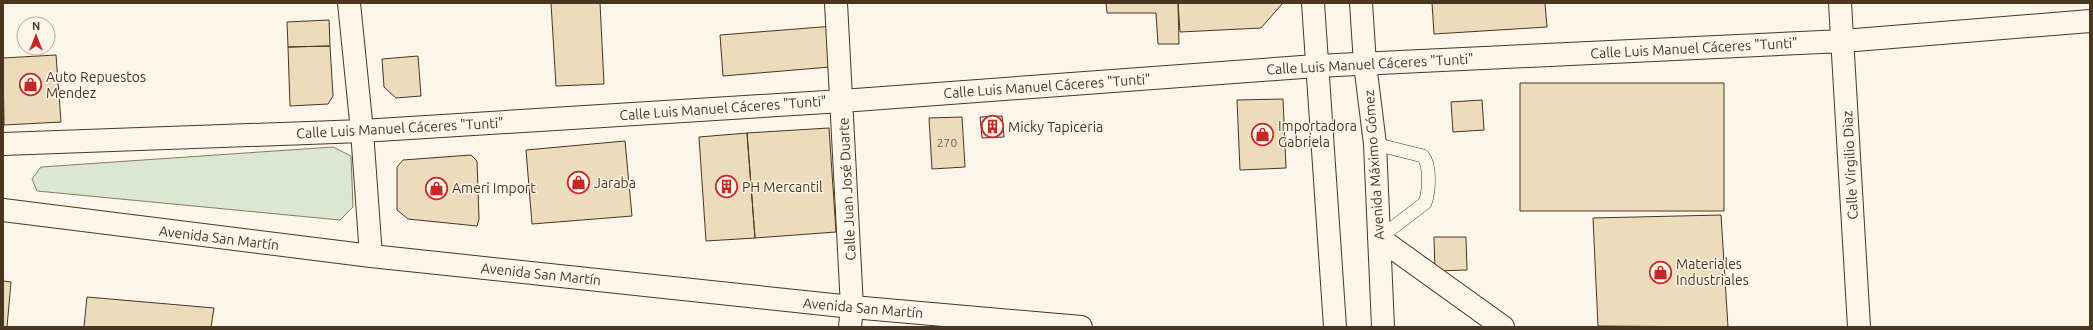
<svg xmlns="http://www.w3.org/2000/svg" width="2093" height="330" viewBox="0 0 2093 330" font-family="Ubuntu,sans-serif">
<style>
.green{fill:#dce7d0;stroke:#887966}
.building{fill:#ecdcbc;stroke:#4a3520}
.lines{fill:none;stroke-linecap:round;stroke-linejoin:round}
.service-casing{stroke:#4a3520;stroke-width:14}
.minor-casing{stroke:#4a3520;stroke-width:24}
.secondary-casing{stroke:#4a3520;stroke-width:24}
.primary-casing{stroke:#4a3520;stroke-width:24}
.service{stroke:#fbf6e9;stroke-width:13}
.minor{stroke:#fbf6e9;stroke-width:22}
.secondary{stroke:#fbf6e9;stroke-width:22}
.primary{stroke:#fbf6e9;stroke-width:22}
.labels{text-anchor:middle;stroke-width:3;stroke-linejoin:round;paint-order:stroke}
.number-label{font-size:12px;fill:#725f47}
.street-label{font-size:14px;fill:#4a3520;stroke:#fbf6e9}
.poi-label{font-size:14px;fill:#4a3520;stroke:#fbf6e9;text-anchor:start}
</style>
<rect width="100%" height="100%" fill="#fbf6e9"/>
<path class="green" d="M 333,147 L 351,156 L 353,207 L 340,220 L 37,191 L 32,179 L 41,167 Z"/>
<path class="building" d="M 551,3 L 600,3 L 604,84 L 556,86 Z
M 1106,3 L 1178,3 L 1179,44 L 1158,44 L 1156,13 L 1107,13 Z
M 1178,3 L 1282,3 L 1282,4 L 1261,28 L 1180,32 Z
M 1432,3 L 1545,3 L 1547,27 L 1434,34 Z
M 329,20 L 330,46 L 288,47 L 287,22 Z
M 834,26 L 830,67 L 723,76 L 720,35 Z
M 330,46 L 333,96 L 328,104 L 290,106 L 288,47 Z
M 56,55 L 61,122 L 4,125 L 3,58 Z
M 418,56 L 421,96 L 396,98 L 384,87 L 382,59 Z
M 1520,83 L 1724,83 L 1724,211 L 1520,211 Z
M 1283,99 L 1286,168 L 1240,170 L 1237,100 Z
M 1482,100 L 1484,130 L 1453,132 L 1451,102 Z
M 1002,116 L 1004,137 L 982,138 L 980,117 Z
M 962,117 L 965,167 L 932,169 L 929,118 Z
M 829,128 L 836,232 L 755,238 L 747,133 Z
M 747,133 L 755,238 L 706,241 L 699,137 Z
M 625,141 L 632,216 L 532,224 L 526,150 Z
M 471,155 L 477,161 L 479,219 L 477,226 L 408,219 L 397,210 L 397,167 L 403,160 Z
M 1721,215 L 1728,327 L 1598,326 L 1593,218 Z
M 1434,237 L 1466,237 L 1467,270 L 1435,271 Z
M 3,281 L 11,282 L 7,327 L 3,327 Z
M 87,297 L 214,308 L 211,327 L 84,327 Z"/>
<g class="lines">
<defs>
<path id="service" d="M 1375,144 L 1423,156 C 1431,166 1429,192 1425,203 L 1379,238"/>
<path id="minor" d="M 349,3 L 362,131 L 371,256
M 836,3 L 852,307 L 850,327
M 1840,3 L 1859,327
M 3,144 L 362,131 L 842,101 L 1316,66 L 1843,41 L 2090,21"/>
<path id="secondary" d="M 3,210 L 371,256 L 852,307 L 1081,327"/>
<path id="primary" d="M 1313,3 L 1335,327
M 1361,3 L 1365,64 L 1375,144 L 1383,327
M 1379,238 L 1503,327"/>
</defs>
<use href="#service" class="service-casing"/>
<use href="#minor" class="minor-casing"/>
<use href="#secondary" class="secondary-casing"/>
<use href="#primary" class="primary-casing"/>
<use href="#service" class="service"/>
<use href="#minor" class="minor"/>
<use href="#secondary" class="secondary"/>
<use href="#primary" class="primary"/>
</g>
<defs>
<symbol id="shop-ring" viewBox="-11 -11 22 22"><circle r="9.5" fill="#fbf6e9" stroke="#c62828" stroke-width="1.5"/><path d="M-5-2.5h2.3a2.7 3.5 0 0 1 5.4 0H5L5.5 6h-11ZM-1.5-2.5h3a1.5 2.3 0 0 0-3 0Z" fill="#c62828"/></symbol>
<symbol id="building-ring" viewBox="-11 -11 22 22"><circle r="9.5" fill="#fbf6e9" stroke="#c62828" stroke-width="1.5"/><path d="M-4-6H4V6H1V3H-1V6H-4ZM-2.5-4.3h1.7v1.8h-1.7ZM.8-4.3h1.7v1.8H.8ZM-2.5-1h1.7V.8h-1.7ZM.8-1h1.7V.8H.8Z" fill="#c62828"/></symbol>
</defs>
<g fill-rule="evenodd">
<use href="#shop-ring" x="18" y="72" width="25" height="25"/>
<use href="#building-ring" x="980" y="114" width="25" height="25"/>
<use href="#shop-ring" x="1250" y="122" width="25" height="25"/>
<use href="#shop-ring" x="566" y="170" width="25" height="25"/>
<use href="#building-ring" x="714" y="174" width="25" height="25"/>
<use href="#shop-ring" x="424" y="176" width="25" height="25"/>
<use href="#shop-ring" x="1648" y="260" width="25" height="25"/>
</g>
<g class="labels">
<g class="number-label">
<text x="947" y="147">270</text>
</g>
<g class="street-label">
<text transform="translate(1694 48) rotate(-3)" y="5">Calle Luis Manuel Cáceres "Tunti"</text>
<text transform="translate(1370 64) rotate(-3)" y="5">Calle Luis Manuel Cáceres "Tunti"</text>
<text transform="translate(1047 86) rotate(-4)" y="5">Calle Luis Manuel Cáceres "Tunti"</text>
<text transform="translate(723 108) rotate(-4)" y="5">Calle Luis Manuel Cáceres "Tunti"</text>
<text transform="translate(400 128) rotate(-3)" y="5">Calle Luis Manuel Cáceres "Tunti"</text>
<text transform="translate(1374 165) rotate(-94)" y="5">Avenida Máximo Gómez</text>
<text transform="translate(1850 165) rotate(-93)" y="5">Calle Virgilio Diaz</text>
<text transform="translate(847 189) rotate(-93)" y="5">Calle Juan José Duarte</text>
<text transform="translate(219 238) rotate(7)" y="5">Avenida San Martín</text>
<text transform="translate(541 274) rotate(6)" y="5">Avenida San Martín</text>
<text transform="translate(863 308) rotate(5)" y="5">Avenida San Martín</text>
</g>
<g class="poi-label">
<text x="46" y="82">Auto Repuestos<tspan x="46" dy="16">Mendez</tspan></text>
<text x="1278" y="131">Importadora<tspan x="1278" dy="16">Gabriela</tspan></text>
<text x="1008" y="132">Micky Tapiceria</text>
<text x="594" y="188">Jaraba</text>
<text x="742" y="192">PH Mercantil</text>
<text x="452" y="193">Ameri Import</text>
<text x="1676" y="269">Materiales<tspan x="1676" dy="16">Industriales</tspan></text>
</g>
</g>
<rect width="2093" height="330" fill="none" stroke="#4a3520" stroke-width="8"/>
<g transform="translate(36 36)"><circle r="19" fill="#fbf6e9" stroke="#b4a999"/>
<path d="M0-3L7 15L0 10L-7 15Z" fill="#c62828"/>
<text y="-6" font-size="11" font-weight="bold" text-anchor="middle" fill="#4a3520">N</text>
</g>
</svg>
